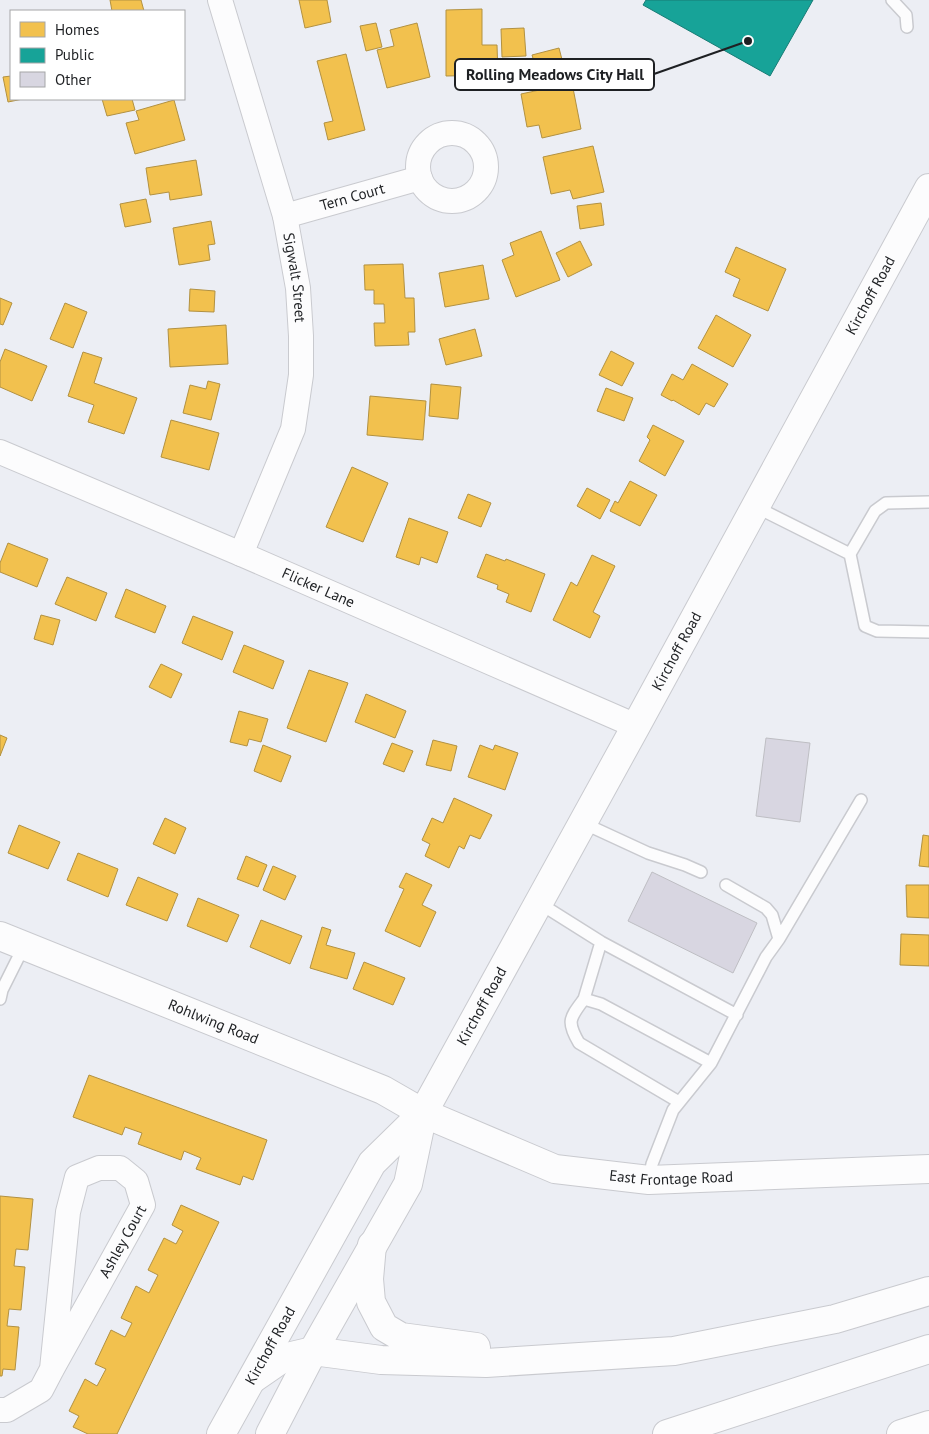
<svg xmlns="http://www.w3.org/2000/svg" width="929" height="1434" viewBox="0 0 929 1434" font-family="'PT Sans',sans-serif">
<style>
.homes{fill:#f2c14e;stroke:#b29141}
.public{fill:#17a398;stroke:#197c75}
.building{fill:#d8d6e1;stroke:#bebec3}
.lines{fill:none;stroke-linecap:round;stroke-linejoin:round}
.lane-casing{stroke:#c9cacf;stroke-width:14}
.street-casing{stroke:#c9cacf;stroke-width:26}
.secondary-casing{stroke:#c9cacf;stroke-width:30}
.highway-casing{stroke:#c9cacf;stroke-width:30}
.lane{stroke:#fcfcfd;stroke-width:11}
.street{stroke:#fcfcfd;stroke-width:24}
.secondary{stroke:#fcfcfd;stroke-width:28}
.highway{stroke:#fcfcfd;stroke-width:28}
.labels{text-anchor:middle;stroke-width:5;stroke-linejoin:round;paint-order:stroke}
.street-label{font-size:15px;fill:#1e2023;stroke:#fff}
.leader{fill:none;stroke:#1e2023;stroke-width:2}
.callout-dot{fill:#1e2023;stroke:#fff;stroke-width:2}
.callout{fill:#fff;stroke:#1e2023;stroke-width:2}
.callout-label{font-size:16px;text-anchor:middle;font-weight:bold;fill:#1e2023}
</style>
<rect width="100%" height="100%" fill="#eceef4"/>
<path class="homes" d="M 110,0 L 141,0 L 144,11 L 112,11 Z
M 299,0 L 327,0 L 331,22 L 305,28 Z
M 482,9 L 482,45 L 497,45 L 498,75 L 446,76 L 446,10 Z
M 376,23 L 382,47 L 366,51 L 360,26 Z
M 417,23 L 430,77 L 387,88 L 377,50 L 394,46 L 390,30 Z
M 524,28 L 526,56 L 502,57 L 501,29 Z
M 559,48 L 566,75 L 540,82 L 532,55 Z
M 346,54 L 365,130 L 328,140 L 324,123 L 333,121 L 317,61 Z
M 11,76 L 11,99 L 23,99 L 8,102 L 3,77 Z
M 572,83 L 581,129 L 542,138 L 539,125 L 527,127 L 521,94 Z
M 102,99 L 132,99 L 135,110 L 107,116 Z
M 174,100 L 185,140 L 135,154 L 126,123 L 139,120 L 136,111 Z
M 593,146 L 604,192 L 573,199 L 570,190 L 551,194 L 543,157 Z
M 196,160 L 202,195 L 170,200 L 169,192 L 150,195 L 146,168 Z
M 146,199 L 151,222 L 125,227 L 120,204 Z
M 601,203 L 604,225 L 580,229 L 577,206 Z
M 211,221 L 215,244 L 208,245 L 210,260 L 179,265 L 173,228 Z
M 541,231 L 560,280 L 516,297 L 502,260 L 514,255 L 510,243 Z
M 580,241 L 592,265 L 568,277 L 556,253 Z
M 736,247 L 786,269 L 768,311 L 733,296 L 740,279 L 725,272 Z
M 403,264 L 405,298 L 414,298 L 415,332 L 408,332 L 409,345 L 375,346 L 374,323 L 385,323 L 384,304 L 374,304 L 374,290 L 365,290 L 364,265 Z
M 483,265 L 489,299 L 445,307 L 439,273 Z
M 190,289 L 215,291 L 214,312 L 189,311 Z
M 0,298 L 12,303 L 3,325 L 0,324 Z
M 65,303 L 87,312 L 73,348 L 50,339 Z
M 716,315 L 751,335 L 733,367 L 698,348 Z
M 226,325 L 228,364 L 170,367 L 168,329 Z
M 475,329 L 482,356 L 446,365 L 439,339 Z
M 5,349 L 47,366 L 32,401 L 0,387 L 0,362 Z
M 611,351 L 634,363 L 622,386 L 599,375 Z
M 83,352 L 102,358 L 94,383 L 137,398 L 124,434 L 88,422 L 94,405 L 68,396 Z
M 692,364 L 728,384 L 714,407 L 706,403 L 699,415 L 673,400 L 672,401 L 661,395 L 672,374 L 683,380 Z
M 208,381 L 220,384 L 211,420 L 183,413 L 190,385 L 206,389 Z
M 431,384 L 461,387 L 458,419 L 429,416 Z
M 606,388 L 633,398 L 624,421 L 597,411 Z
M 370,396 L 426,401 L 423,440 L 367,435 Z
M 171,420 L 219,433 L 209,470 L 161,457 Z
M 653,425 L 684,441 L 665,476 L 639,461 L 650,440 L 647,437 Z
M 352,467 L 388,483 L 363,542 L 326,527 Z
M 630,481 L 657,495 L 640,526 L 610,511 L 615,501 L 618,503 Z
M 587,488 L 610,500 L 600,519 L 577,506 Z
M 468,494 L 491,503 L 481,527 L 458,518 Z
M 409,518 L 448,532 L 437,563 L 421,557 L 419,565 L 396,557 Z
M 8,543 L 48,559 L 37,587 L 0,572 L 0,563 Z
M 486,554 L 505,561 L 506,559 L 545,574 L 531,612 L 506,602 L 509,594 L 497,589 L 498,585 L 477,577 Z
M 592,555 L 615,566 L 593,612 L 600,616 L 590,638 L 553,620 L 571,582 L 577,586 Z
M 67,577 L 107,593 L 96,621 L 55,604 Z
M 126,589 L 166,606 L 155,633 L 115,617 Z
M 41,615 L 60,620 L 53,645 L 34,639 Z
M 193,616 L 233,632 L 222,660 L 182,643 Z
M 244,645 L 284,661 L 273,689 L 233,672 Z
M 161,664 L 182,674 L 171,698 L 149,687 Z
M 309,670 L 348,683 L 326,742 L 287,728 Z
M 366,694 L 406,711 L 395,738 L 355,722 Z
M 239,711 L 268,719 L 261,742 L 249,739 L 247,746 L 230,742 Z
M 0,735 L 7,738 L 0,756 Z
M 433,740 L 457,746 L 451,771 L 426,765 Z
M 392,743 L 413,751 L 404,772 L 383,764 Z
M 263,745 L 291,756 L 281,782 L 254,771 Z
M 480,745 L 493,750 L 495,745 L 518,753 L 505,790 L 468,777 Z
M 454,798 L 492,815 L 480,839 L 470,835 L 464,849 L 459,846 L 449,868 L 425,856 L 430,844 L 422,840 L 432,818 L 443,823 Z
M 165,818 L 186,828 L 175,854 L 153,844 Z
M 19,825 L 60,842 L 48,869 L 8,853 Z
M 923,835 L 929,836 L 929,867 L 919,866 Z
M 78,853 L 118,869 L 108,897 L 67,880 Z
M 246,856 L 267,865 L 258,887 L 237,879 Z
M 273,866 L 296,876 L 285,900 L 263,890 Z
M 406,873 L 432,885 L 422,905 L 436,912 L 420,947 L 385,931 L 404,889 L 399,887 Z
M 138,877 L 178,894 L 167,921 L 126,905 Z
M 906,885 L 929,885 L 929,918 L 907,917 Z
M 198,898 L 239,915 L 227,942 L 187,926 Z
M 261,920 L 302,936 L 290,964 L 250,947 Z
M 322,927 L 331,930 L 326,945 L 355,953 L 347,979 L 310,968 Z
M 901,934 L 929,935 L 929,966 L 900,965 Z
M 364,962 L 405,978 L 393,1005 L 353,989 Z
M 89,1075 L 267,1140 L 253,1180 L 243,1176 L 240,1185 L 196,1169 L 201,1158 L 184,1151 L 181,1160 L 138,1144 L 142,1133 L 125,1127 L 122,1135 L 73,1117 Z
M 0,1196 L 33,1199 L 28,1250 L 16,1249 L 14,1266 L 25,1267 L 21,1310 L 9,1309 L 7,1326 L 19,1327 L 15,1370 L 3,1369 L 2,1376 L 0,1376 Z
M 181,1205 L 219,1222 L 117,1434 L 88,1434 L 73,1427 L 79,1416 L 69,1411 L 85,1379 L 97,1386 L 106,1369 L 95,1364 L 111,1330 L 125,1337 L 132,1323 L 121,1318 L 136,1286 L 149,1293 L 158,1275 L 148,1270 L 164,1238 L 176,1244 L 183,1231 L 172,1225 Z"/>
<path class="public" d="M 646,0 L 813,0 L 770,76 L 643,5 Z"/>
<path class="building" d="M 766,738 L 810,743 L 800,822 L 756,816 Z
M 652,872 L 757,923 L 733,973 L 628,921 Z"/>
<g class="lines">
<defs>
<path id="lane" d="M 892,0 L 906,15 L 907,27
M 756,507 L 850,554 L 865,626 L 877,631 L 929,632
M 850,554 L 875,511 L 886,503 L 929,502
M 583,823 L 648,853 L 685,865 L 701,872
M 539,903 L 601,942 L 737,1015
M 779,939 L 861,800
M 0,999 L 2,990 L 24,946
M 584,999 L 601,942
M 679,1102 L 579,1043 C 566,1021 570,1018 584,999 L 601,1004 L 711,1063
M 649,1180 L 652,1164 L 673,1110 L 711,1063 L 766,957 L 779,939 L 772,915 L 766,908 L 726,885"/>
<g id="street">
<path id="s1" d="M 220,0 L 285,216 L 298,288 L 301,336 L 301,375 L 293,429 L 241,554"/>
<circle cx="452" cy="167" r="34"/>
<path id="s2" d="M 285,216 L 420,178"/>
<path id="s3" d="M 0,452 L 241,554 L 636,726"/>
<path id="s4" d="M 0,1410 L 7,1410 L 41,1390 L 52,1369 L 143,1205 L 136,1181 L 120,1168 L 99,1168 L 77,1177 L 68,1212 L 52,1369"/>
</g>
<g id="secondary">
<path id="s5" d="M 0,936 L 383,1090 L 423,1113 L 555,1169 L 649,1180 L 929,1169"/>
<path id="s6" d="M 221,1434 L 372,1163 L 423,1113"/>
<path id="s7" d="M 270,1434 L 313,1351 L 408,1184 L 423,1113 L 636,726 L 929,188"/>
</g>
<path id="highway" d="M 372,1245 L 369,1279 L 371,1302 L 384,1327 L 401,1337 L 476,1347
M 254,1378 L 283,1358 L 313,1351 L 381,1360 L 486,1363 L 674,1351 L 835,1319 L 929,1291
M 667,1434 L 929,1349
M 901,1434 L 929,1425"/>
</defs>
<use href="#lane" class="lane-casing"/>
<use href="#street" class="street-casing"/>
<use href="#secondary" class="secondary-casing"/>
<use href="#highway" class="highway-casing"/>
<use href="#lane" class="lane"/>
<use href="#street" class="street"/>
<use href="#secondary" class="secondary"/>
<use href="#highway" class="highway"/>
</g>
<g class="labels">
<g class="street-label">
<text dy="5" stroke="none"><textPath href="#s2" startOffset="70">Tern Court</textPath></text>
<text dy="5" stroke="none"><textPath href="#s1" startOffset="288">Sigwalt Street</textPath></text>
<text dy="5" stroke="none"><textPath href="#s7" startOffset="1290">Kirchoff Road</textPath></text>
<text dy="5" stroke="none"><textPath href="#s3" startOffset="346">Flicker Lane</textPath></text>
<text dy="5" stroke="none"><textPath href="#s7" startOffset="885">Kirchoff Road</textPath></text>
<text dy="5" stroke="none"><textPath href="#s7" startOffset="480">Kirchoff Road</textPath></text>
<text dy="5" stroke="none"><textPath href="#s5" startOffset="230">Rohlwing Road</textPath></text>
<text dy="5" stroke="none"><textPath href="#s5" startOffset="719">East Frontage Road</textPath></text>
<text dy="5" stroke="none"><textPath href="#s4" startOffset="216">Ashley Court</textPath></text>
<text dy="5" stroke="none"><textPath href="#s6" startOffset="101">Kirchoff Road</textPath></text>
</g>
</g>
<path class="leader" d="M748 41L654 74"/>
<circle class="callout-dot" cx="748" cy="41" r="5"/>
<rect class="callout" x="455" y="59" width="199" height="31" rx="5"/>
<g class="callout-label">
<text x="555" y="80">Rolling Meadows City Hall</text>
</g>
<rect x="10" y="10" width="175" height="90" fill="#ffffff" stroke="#a5a6a7"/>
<rect x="20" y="22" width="25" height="15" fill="#f2c14e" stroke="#a5a6a7"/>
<text x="55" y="35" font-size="15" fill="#1e2023">Homes</text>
<rect x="20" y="48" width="25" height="15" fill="#17a398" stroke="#a5a6a7"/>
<text x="55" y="60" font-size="15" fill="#1e2023">Public</text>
<rect x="20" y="72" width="25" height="15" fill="#d8d6e1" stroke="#a5a6a7"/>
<text x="55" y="85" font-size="15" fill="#1e2023">Other</text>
</svg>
